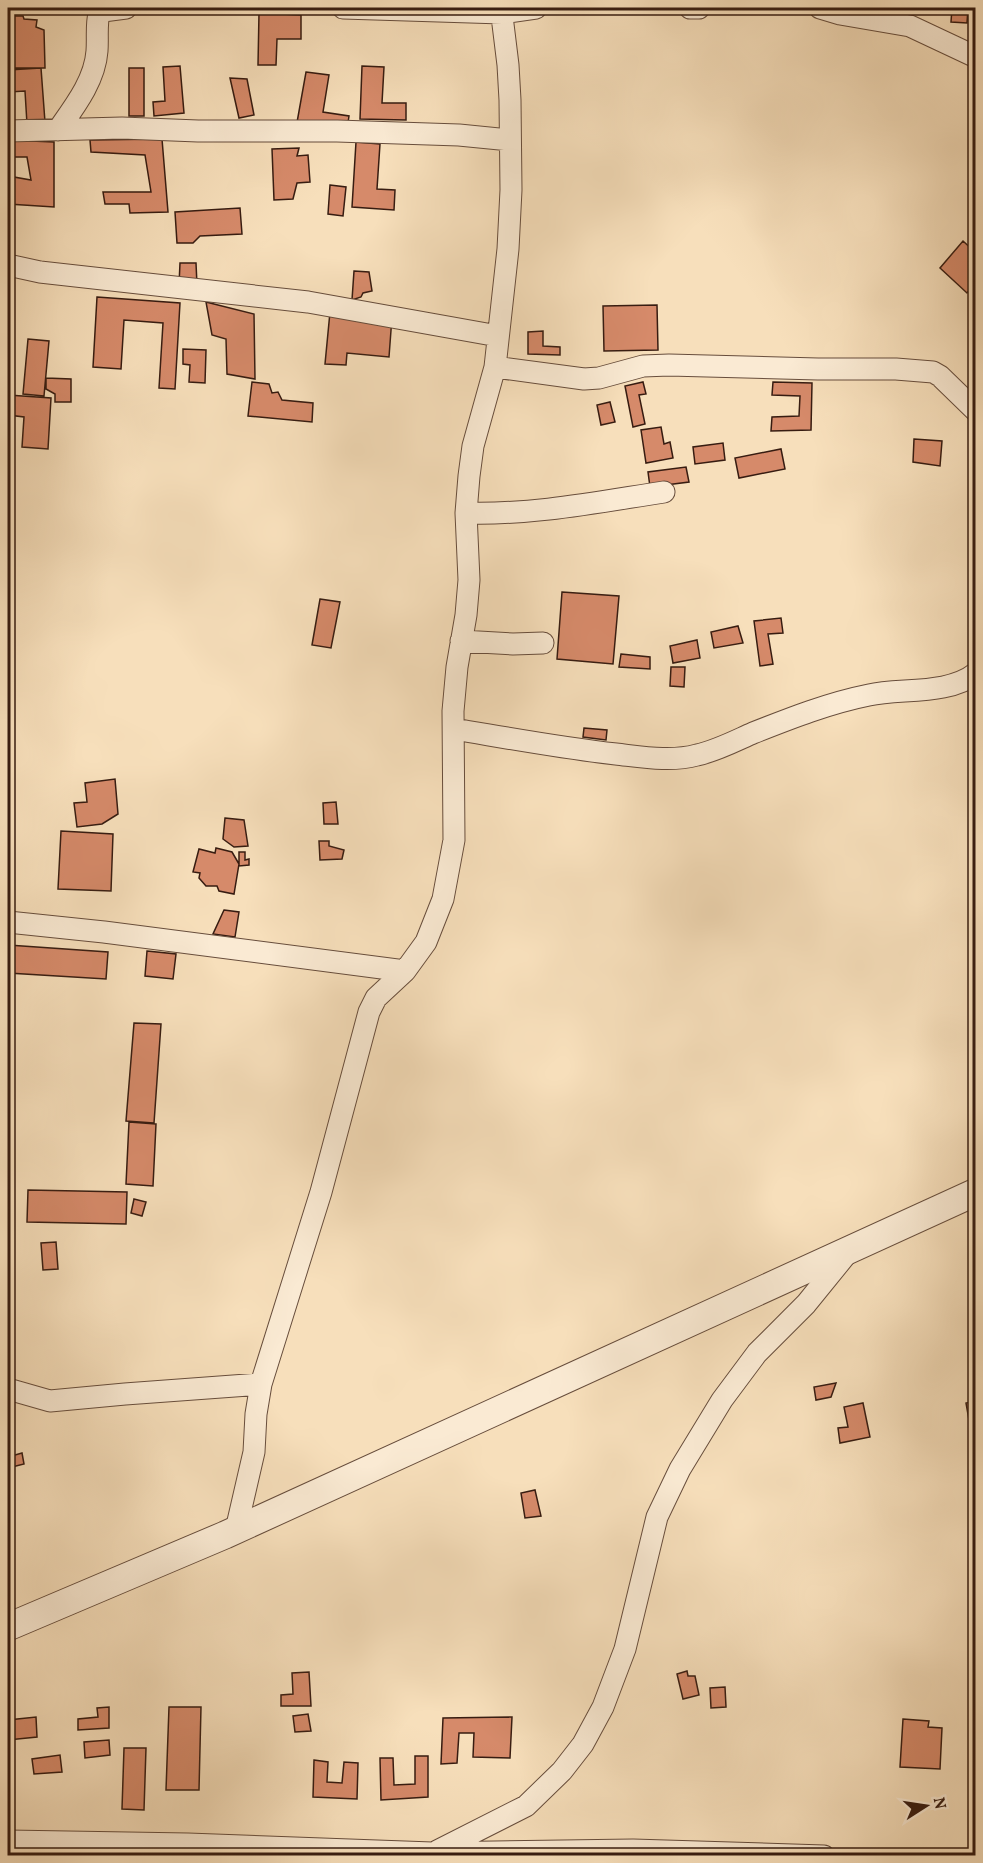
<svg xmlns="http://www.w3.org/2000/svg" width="983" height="1863" viewBox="0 0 983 1863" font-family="Vollkorn,serif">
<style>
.building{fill:#d68a6a;stroke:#371c11;stroke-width:1.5}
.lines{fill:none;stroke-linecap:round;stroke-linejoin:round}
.minor-casing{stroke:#674d3c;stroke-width:23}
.tertiary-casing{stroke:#674d3c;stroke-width:29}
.minor{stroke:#faead3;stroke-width:21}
.tertiary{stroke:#faead3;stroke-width:27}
</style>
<rect width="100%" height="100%" fill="#f7dfbb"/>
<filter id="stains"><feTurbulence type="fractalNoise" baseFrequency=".00333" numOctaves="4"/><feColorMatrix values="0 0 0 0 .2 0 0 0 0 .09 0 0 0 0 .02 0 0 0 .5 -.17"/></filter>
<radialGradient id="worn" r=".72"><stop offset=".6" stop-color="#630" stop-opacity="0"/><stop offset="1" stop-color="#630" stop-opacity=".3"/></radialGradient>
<path class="building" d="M 952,8 L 968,8 L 967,23 L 951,22 Z
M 259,13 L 301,15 L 301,39 L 277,39 L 276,65 L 258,65 Z
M 8,16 L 23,16 L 24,19 L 37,20 L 36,27 L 44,30 L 45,68 L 8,68 Z
M 180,66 L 184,113 L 154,116 L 153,102 L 165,101 L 163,67 Z
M 362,66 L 384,67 L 382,103 L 406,103 L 406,120 L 360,119 Z
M 41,68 L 45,122 L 27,124 L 25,91 L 9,92 L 8,70 Z
M 129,68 L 144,68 L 144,116 L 129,116 Z
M 306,72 L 329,75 L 323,112 L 349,116 L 346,136 L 296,128 Z
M 230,78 L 247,79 L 254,115 L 239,118 Z
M 162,139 L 168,212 L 130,213 L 129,204 L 105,204 L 103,192 L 151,192 L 145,155 L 91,152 L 90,140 Z
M 8,140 L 54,142 L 54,207 L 8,204 L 8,176 L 31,180 L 27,157 L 8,157 Z
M 356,142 L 380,144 L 377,189 L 395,190 L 394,210 L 352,207 Z
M 299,148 L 297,156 L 308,155 L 310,182 L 297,183 L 293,199 L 274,200 L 272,149 Z
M 330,185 L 346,187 L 343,216 L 328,214 Z
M 240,208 L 242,234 L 200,236 L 193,243 L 177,243 L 175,212 Z
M 963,241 L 976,253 L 976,282 L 967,293 L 940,268 Z
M 180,263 L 196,263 L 197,285 L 179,285 Z
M 354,271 L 369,272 L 372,291 L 363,293 L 361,297 L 352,300 Z
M 97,297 L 180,303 L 175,389 L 159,388 L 163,323 L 124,320 L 121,369 L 93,367 Z
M 206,302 L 254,314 L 255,379 L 227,374 L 226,339 L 212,335 Z
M 657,305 L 658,350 L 604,351 L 603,306 Z
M 330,312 L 392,317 L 389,357 L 347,353 L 346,365 L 325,364 Z
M 543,331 L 543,346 L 560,347 L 560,355 L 528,354 L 528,332 Z
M 28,339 L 49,341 L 44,396 L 23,394 Z
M 183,349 L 206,350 L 205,383 L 189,382 L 190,365 L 183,364 Z
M 46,378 L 71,379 L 71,402 L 55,402 L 55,394 L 46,389 Z
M 252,382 L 269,384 L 272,393 L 278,392 L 282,400 L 313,403 L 312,422 L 248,416 Z
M 643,382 L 646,394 L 639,395 L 645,424 L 633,427 L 625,386 Z
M 773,382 L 812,383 L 811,430 L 771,431 L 772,417 L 799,416 L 800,396 L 772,395 Z
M 8,395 L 51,398 L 48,449 L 22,447 L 24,417 L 8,415 Z
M 610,402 L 615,422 L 601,425 L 597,405 Z
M 661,427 L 664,444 L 670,442 L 673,458 L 646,463 L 641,430 Z
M 914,439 L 942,441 L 940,466 L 913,462 Z
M 723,443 L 725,460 L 695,464 L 693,447 Z
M 781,449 L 785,469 L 739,478 L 735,458 Z
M 686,467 L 689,482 L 650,487 L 648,472 Z
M 562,592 L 619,596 L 613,664 L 557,659 Z
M 320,599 L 340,602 L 331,648 L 312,645 Z
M 781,618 L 783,633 L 768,634 L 773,664 L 760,666 L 754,621 Z
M 738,626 L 743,643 L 714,648 L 711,632 Z
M 697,640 L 700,658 L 673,663 L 670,646 Z
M 621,654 L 650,657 L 650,669 L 619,667 Z
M 671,667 L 685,667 L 684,687 L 670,686 Z
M 584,728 L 607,730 L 606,740 L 583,737 Z
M 115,779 L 118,814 L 102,824 L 77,827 L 74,803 L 87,802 L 85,783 Z
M 336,802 L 338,824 L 324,824 L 323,803 Z
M 225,818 L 244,820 L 248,846 L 234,847 L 223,839 Z
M 61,831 L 113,834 L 111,891 L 58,889 Z
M 319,841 L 329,841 L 329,846 L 344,850 L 342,859 L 320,860 Z
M 216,848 L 232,852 L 239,864 L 234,894 L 219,891 L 217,886 L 206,886 L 199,878 L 200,873 L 193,872 L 199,849 L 215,853 Z
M 239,852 L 245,852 L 245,860 L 249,859 L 249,865 L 239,866 Z
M 224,910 L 239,912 L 235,937 L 213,934 Z
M 8,945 L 108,952 L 106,979 L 8,973 Z
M 147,951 L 176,954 L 173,979 L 145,976 Z
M 134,1023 L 161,1024 L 154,1123 L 126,1121 Z
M 129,1122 L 156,1124 L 153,1186 L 126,1184 Z
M 28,1190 L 127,1192 L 126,1224 L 27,1222 Z
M 134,1199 L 146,1202 L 142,1216 L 131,1213 Z
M 56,1242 L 58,1269 L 43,1270 L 41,1243 Z
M 836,1383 L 831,1397 L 816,1400 L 814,1387 Z
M 976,1401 L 976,1437 L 972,1437 L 966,1403 Z
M 863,1403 L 870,1437 L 840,1443 L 838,1428 L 848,1427 L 844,1407 Z
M 8,1409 L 12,1444 L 8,1444 Z
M 22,1453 L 24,1464 L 8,1468 L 8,1457 Z
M 535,1490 L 541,1516 L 525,1518 L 521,1493 Z
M 687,1671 L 688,1676 L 695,1676 L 699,1695 L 683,1699 L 677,1674 Z
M 309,1672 L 311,1706 L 281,1706 L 281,1695 L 293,1694 L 292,1673 Z
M 725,1687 L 726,1707 L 711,1708 L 710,1688 Z
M 109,1707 L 109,1728 L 78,1730 L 78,1719 L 98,1717 L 97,1708 Z
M 169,1707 L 201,1707 L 199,1790 L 166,1790 Z
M 308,1714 L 311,1731 L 295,1732 L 293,1716 Z
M 36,1717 L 37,1737 L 8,1740 L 8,1720 Z
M 512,1717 L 510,1758 L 473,1757 L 474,1733 L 459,1733 L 457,1763 L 441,1764 L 443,1718 Z
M 903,1719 L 929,1721 L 928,1727 L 942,1728 L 940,1769 L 900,1767 Z
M 109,1740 L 110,1755 L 85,1758 L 84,1742 Z
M 124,1748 L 146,1748 L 144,1810 L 122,1809 Z
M 60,1755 L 62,1772 L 34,1774 L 32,1759 Z
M 415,1756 L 428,1756 L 428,1797 L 381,1800 L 380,1758 L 393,1758 L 394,1785 L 415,1784 Z
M 314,1760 L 328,1762 L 327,1782 L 342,1783 L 344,1762 L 358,1763 L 357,1799 L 313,1797 Z"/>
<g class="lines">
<defs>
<path id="minor" d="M 343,8 L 502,13 L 536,8
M 690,8 L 699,8
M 820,8 L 840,14 L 910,26 L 976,57
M 58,130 C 75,106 95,80 97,51 C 98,38 96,26 99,13 L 103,11 L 126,8
M 8,131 L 122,128 L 198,131 L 337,131 L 459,135 L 510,140
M 8,265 L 40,272 L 308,302 L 498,336
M 495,367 L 584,379 L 599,378 L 643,366 L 669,365 L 818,369 L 896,369 L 933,372 L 940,376 L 976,411
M 466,513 C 534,515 598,502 664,492
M 461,641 L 513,644 L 543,643
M 454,729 C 508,738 561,748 616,754 C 643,757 671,762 697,755 C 716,751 735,741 753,733 C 791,718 829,703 869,695 C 901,688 949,695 976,673
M 8,922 L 104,932 L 405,971
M 8,1389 L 50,1401 L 125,1394 L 261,1384
M 236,1530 L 254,1452 L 256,1414 L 261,1384 L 321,1192 L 369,1012 L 376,998 L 405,971 L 426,942 L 443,899 L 454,840 L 453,711 L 457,667 L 466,615 L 469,580 L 466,513 L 469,476 L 473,446 L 495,367 L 508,249 L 511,190 L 510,100 L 508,65 L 501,8
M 8,1841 L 188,1844 L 432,1853 L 633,1850 L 824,1856
M 437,1851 L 526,1806 L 562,1771 L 583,1744 L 603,1707 L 625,1649 L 657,1517 L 680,1469 L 722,1400 L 757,1353 L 806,1304 L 849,1251"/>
<path id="tertiary" d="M 8,1627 L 225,1535 L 976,1192"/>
</defs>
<use href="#minor" class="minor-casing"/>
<use href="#tertiary" class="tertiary-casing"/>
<use href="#minor" class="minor"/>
<use href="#tertiary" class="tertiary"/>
</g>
<rect width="983" height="1863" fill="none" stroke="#f7dfbb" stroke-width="30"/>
<rect x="9" y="9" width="965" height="1845" fill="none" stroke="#371c11" stroke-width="3"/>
<rect x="15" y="15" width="953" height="1833" fill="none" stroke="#371c11" stroke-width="1.5"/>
<g transform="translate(926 1806) rotate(78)" stroke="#faead3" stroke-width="4.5" paint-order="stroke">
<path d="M0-4.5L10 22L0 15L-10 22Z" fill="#371c11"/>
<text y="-9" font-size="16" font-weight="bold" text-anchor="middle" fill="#371c11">N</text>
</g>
<rect width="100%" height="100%" filter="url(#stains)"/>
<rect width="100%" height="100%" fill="url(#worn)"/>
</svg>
